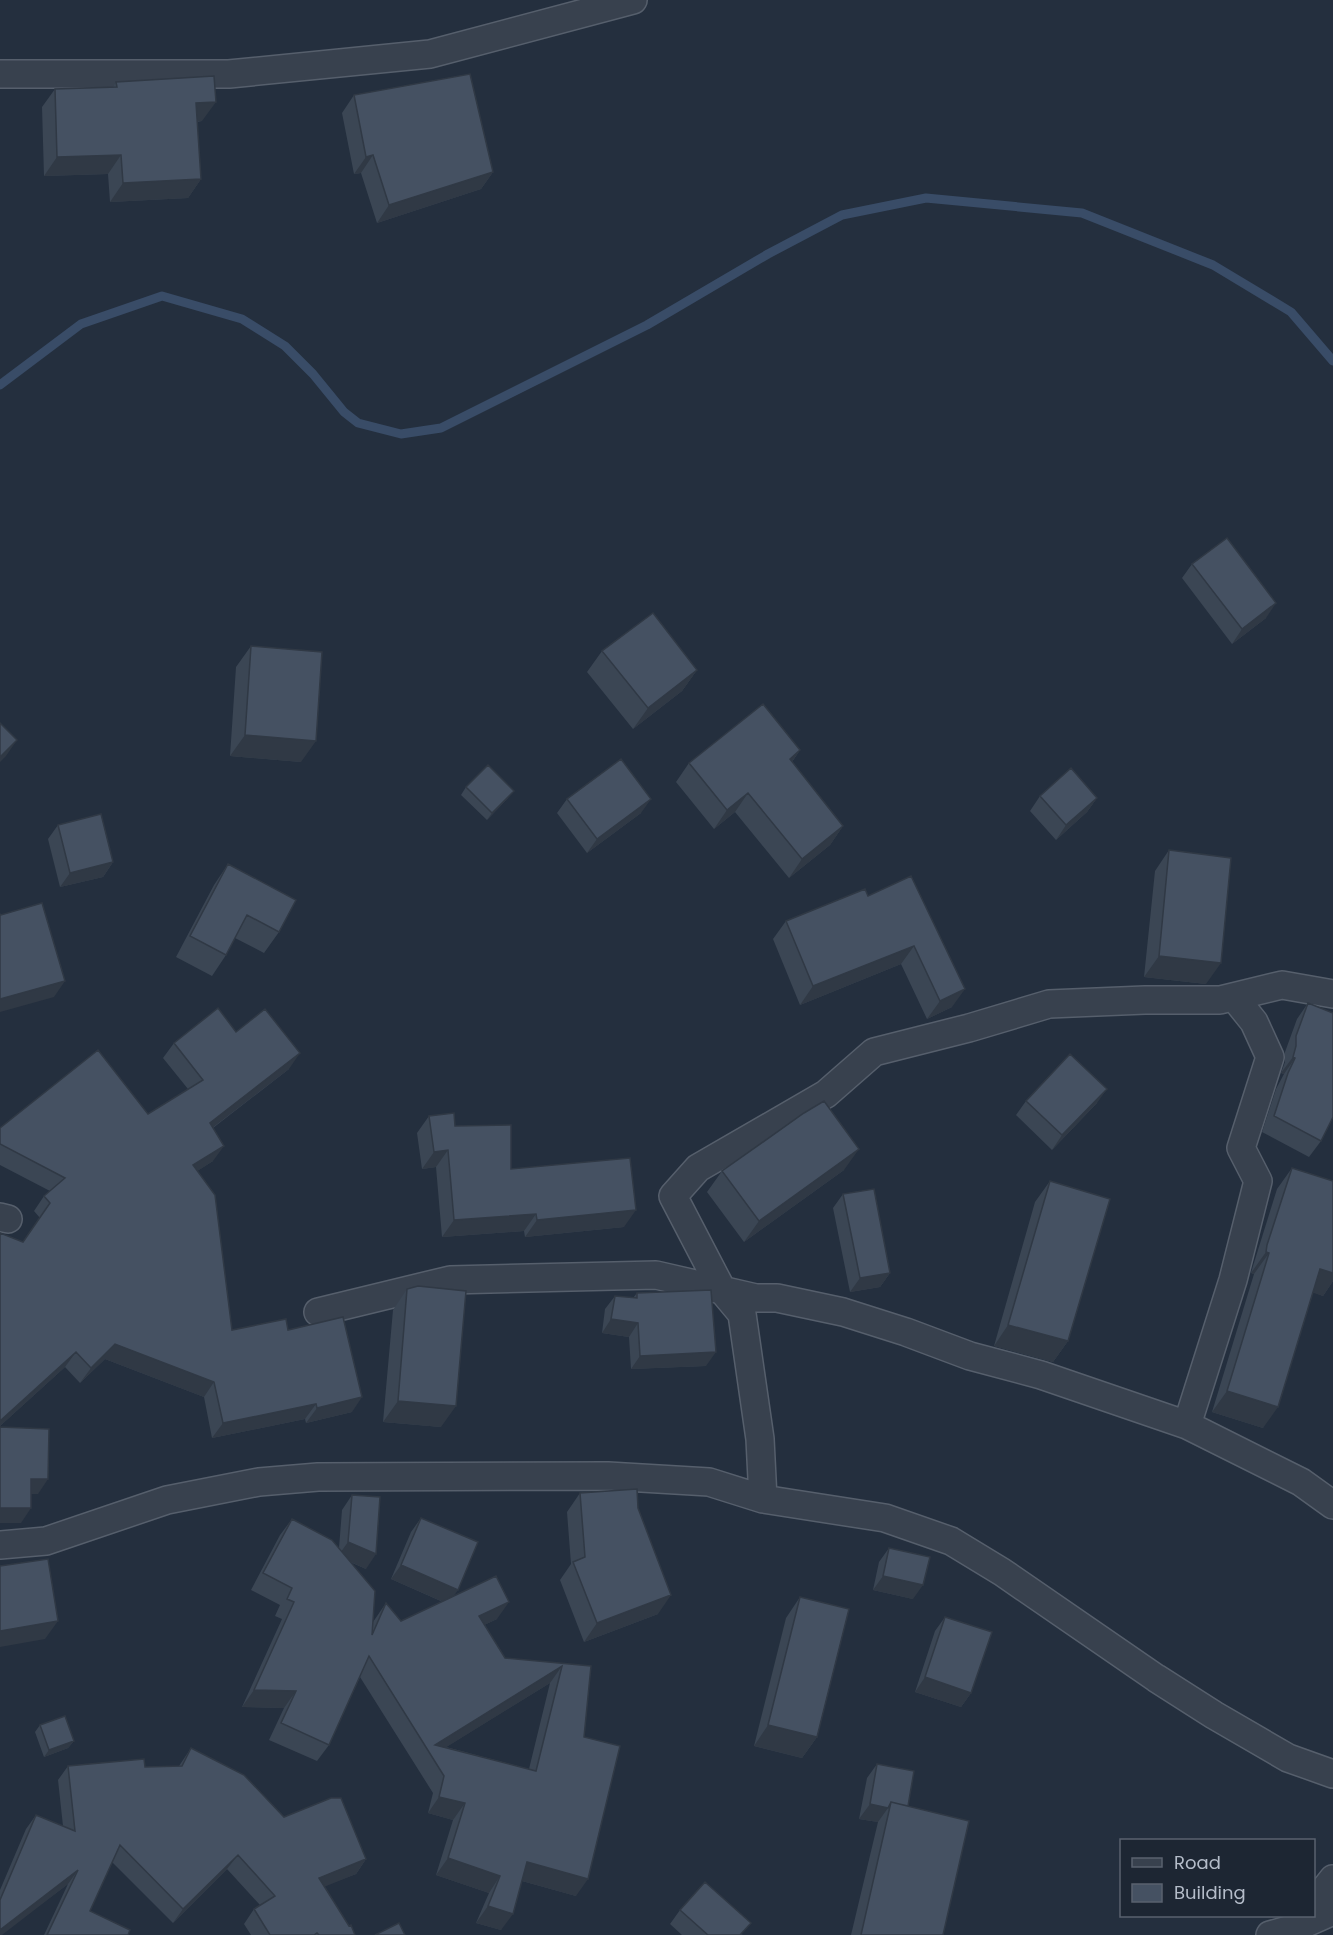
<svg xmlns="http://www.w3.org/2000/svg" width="1333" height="1935" viewBox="0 0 1333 1935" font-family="Poppins,sans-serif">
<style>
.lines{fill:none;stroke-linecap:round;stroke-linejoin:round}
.stream{stroke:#394c67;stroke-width:9}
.street-casing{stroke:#565f6c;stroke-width:30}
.street{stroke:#38414e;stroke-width:27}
.wall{fill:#3b4654;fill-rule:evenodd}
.shaded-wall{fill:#303945}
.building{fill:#455162;stroke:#303945;stroke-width:1.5;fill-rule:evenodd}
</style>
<rect width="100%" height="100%" fill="#242f3e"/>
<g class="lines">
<path class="stream" d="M 0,385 L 81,324 L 162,296 L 242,319 L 285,346 L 313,374 L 344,412 L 358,423 L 401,434 L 441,428 L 647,325 L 768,254 L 842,215 L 926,198 L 1082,213 L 1213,265 L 1291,312 L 1333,361"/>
<defs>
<path id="street" d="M 0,74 L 229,74 L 430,54 L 633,0
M 0,1217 L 8,1219
M 318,1312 L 450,1280 L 656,1275 L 756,1298 L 777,1298 L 843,1312 L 906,1332 L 970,1356 L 1041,1375 L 1187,1425 L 1301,1482 L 1333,1505
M 1187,1425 L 1233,1280 L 1258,1181 L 1241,1148 L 1270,1057 L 1254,1022 L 1234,997
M 763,1499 L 760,1439 L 742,1314 L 722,1290 L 673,1196 L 698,1168 L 826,1094 L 874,1052 L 969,1028 L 1049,1004 L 1145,1000 L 1220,1000 L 1282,985 L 1333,994
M 0,1545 L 46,1541 L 167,1500 L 259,1482 L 318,1477 L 608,1476 L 709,1482 L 763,1499 L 885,1518 L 951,1541 L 1002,1572 L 1156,1678 L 1214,1715 L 1288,1758 L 1333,1774
M 1314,1903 L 1333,1879
M 1270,1935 L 1295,1928 L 1333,1911"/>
</defs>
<use href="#street" class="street-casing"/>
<use href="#street" class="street"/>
</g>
<path class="wall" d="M 116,82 L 202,121 L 197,122 L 201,179 L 188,198 L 110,202 L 108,174 L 44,176 L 42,107 L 55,89 L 113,87 Z
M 354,95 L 493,172 L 481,189 L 377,223 L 361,173 L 354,174 L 342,113 Z
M 1192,564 L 1266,618 L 1232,644 L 1182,578 Z
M 251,646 L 301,762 L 230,756 L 236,667 Z
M 602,651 L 697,670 L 682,691 L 633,729 L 587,672 Z
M 800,750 L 792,762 L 843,826 L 830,845 L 789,878 L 735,812 L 714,829 L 676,782 L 689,763 Z
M 466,787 L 508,798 L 487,820 L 461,795 Z
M 1040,796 L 1097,798 L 1087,812 L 1056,840 L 1030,811 Z
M 567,799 L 641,813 L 587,853 L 557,813 Z
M 58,825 L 113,862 L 103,877 L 60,887 L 48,839 Z
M 1169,850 L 1206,984 L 1144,977 L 1155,871 Z
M 228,864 L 279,932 L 264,953 L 235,938 L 226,955 L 212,976 L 176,957 L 214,885 Z
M 911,876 L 952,1007 L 927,1019 L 901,964 L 800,1005 L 773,939 L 786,921 L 868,896 Z
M 1308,1003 L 1321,1141 L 1309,1157 L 1262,1132 L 1276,1089 L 1284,1074 L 1281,1073 L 1285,1062 L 1285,1052 L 1297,1019 Z
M 236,1032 L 289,1069 L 213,1128 L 213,1161 L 197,1171 L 232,1330 L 288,1330 L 352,1412 L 306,1423 L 305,1419 L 212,1438 L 204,1397 L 105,1359 L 80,1383 L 65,1367 L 0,1426 L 0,1233 L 23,1242 L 40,1218 L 34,1211 L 44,1196 L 50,1191 L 0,1165 L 0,1128 L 148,1114 L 188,1089 L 163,1058 L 174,1043 Z
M 1026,1101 L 1097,1103 L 1052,1150 L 1016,1115 Z
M 429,1116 L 455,1126 L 511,1169 L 624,1227 L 525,1237 L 524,1231 L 442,1237 L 436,1167 L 422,1169 L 417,1133 Z
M 1292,1168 L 1333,1181 L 1333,1281 L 1323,1296 L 1313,1292 L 1263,1428 L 1212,1412 L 1254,1274 L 1251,1273 L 1253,1266 L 1277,1189 Z
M 844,1170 L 744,1242 L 707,1192 L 722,1171 Z
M 1050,1181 L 1068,1341 L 1053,1362 L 994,1346 L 1035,1202 Z
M 843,1194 L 890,1273 L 880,1287 L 850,1292 L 833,1208 Z
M 407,1289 L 441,1427 L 383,1422 L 393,1310 Z
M 637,1293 L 706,1366 L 631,1369 L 629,1337 L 602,1333 L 605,1309 L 615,1296 L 633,1298 Z
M 580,1493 L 638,1508 L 658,1614 L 584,1642 L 560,1580 L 571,1564 L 567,1512 Z
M 352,1495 L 366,1569 L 350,1562 L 373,1622 L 386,1603 L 401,1621 L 443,1602 L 391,1579 L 411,1532 L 421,1518 L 454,1596 L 497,1619 L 484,1625 L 505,1658 L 591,1666 L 584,1737 L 576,1896 L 522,1881 L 501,1930 L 476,1923 L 489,1893 L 436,1875 L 453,1820 L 428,1813 L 433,1793 L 360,1677 L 329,1745 L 317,1761 L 269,1740 L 284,1708 L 242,1707 L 282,1619 L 275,1616 L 280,1605 L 251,1590 L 280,1535 L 292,1519 L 339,1548 L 342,1510 ZM 550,1683 L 529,1769 L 446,1747 Z
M 889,1548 L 913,1599 L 873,1590 L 879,1562 Z
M 800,1597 L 817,1737 L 802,1758 L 754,1746 L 786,1618 Z
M 945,1617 L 971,1693 L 961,1707 L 915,1692 L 935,1631 Z
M 40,1725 L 74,1741 L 68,1748 L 44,1757 L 35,1732 Z
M 191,1748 L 284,1817 L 366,1859 L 356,1874 L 324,1886 L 355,1935 L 251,1935 L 244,1924 L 254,1909 L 260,1905 L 227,1869 L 173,1923 L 112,1862 L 90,1911 L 128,1935 L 44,1935 L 68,1884 L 0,1935 L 0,1890 L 26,1829 L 36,1815 L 63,1826 L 58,1780 L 68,1766 L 145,1767 L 179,1766 Z
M 877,1764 L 908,1806 L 943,1935 L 851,1935 L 878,1822 L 859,1819 L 867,1778 Z
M 680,1910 L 743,1935 L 682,1935 L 670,1924 Z"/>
<path class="shaded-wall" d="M 216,102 L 202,121 L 183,122 L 196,103 Z
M 121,155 L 108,174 L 44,176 L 57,157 Z
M 373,155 L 361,173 L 354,174 L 366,157 Z
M 493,172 L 481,189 L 377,223 L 389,205 Z
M 201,179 L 188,198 L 110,202 L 123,183 Z
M 1276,603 L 1266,618 L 1232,644 L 1242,629 Z
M 697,670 L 682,691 L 633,729 L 648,708 Z
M 245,735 L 316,741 L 301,762 L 230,756 Z
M 17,740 L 6,756 L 0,762 L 0,757 Z
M 800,750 L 787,769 L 790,759 Z
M 514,791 L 508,798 L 487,820 L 492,813 Z
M 748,793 L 735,812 L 714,829 L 727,810 Z
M 1097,798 L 1087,812 L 1056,840 L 1066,825 Z
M 651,799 L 641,813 L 587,853 L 597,839 Z
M 843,826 L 830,845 L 789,878 L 802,859 Z
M 113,862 L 103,877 L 60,887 L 70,873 Z
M 914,946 L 901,964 L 800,1005 L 813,986 Z
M 1159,956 L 1221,963 L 1206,984 L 1144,977 Z
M 65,981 L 54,997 L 0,1012 L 0,999 Z
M 965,989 L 952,1007 L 927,1019 L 940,1001 Z
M 300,1053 L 289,1069 L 199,1138 L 210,1123 Z
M 1293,1057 L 1295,1058 L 1284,1074 L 1281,1073 Z
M 1107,1089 L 1097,1103 L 1052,1150 L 1062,1135 Z
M 224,1146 L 213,1161 L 182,1181 L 193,1165 Z
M 859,1149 L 844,1170 L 744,1242 L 759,1221 Z
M 448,1150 L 436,1167 L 422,1169 L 434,1152 Z
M 636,1210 L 624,1227 L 525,1237 L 537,1220 Z
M 536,1214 L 524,1231 L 442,1237 L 454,1220 Z
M 1266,1252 L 1269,1253 L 1254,1274 L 1251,1273 Z
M 1320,1269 L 1333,1270 L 1333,1281 L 1323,1296 L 1305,1290 Z
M 890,1273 L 880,1287 L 850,1292 L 860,1278 Z
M 611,1319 L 638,1323 L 629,1337 L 602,1333 Z
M 1008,1325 L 1068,1341 L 1053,1362 L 994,1346 Z
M 115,1344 L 214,1382 L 204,1397 L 105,1359 L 80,1383 L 91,1368 Z
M 76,1352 L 65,1367 L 0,1426 L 0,1421 Z
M 716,1352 L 706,1366 L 631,1369 L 640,1356 Z
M 1227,1391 L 1278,1407 L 1263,1428 L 1212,1412 Z
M 362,1397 L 352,1412 L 306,1423 L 317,1408 Z
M 398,1401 L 456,1406 L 441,1427 L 383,1422 Z
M 316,1404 L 305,1419 L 212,1438 L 223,1423 Z
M 31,1479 L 48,1479 L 38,1494 L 21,1494 Z
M 0,1508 L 31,1508 L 21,1523 L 0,1523 Z
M 348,1542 L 376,1554 L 366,1569 L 338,1556 Z
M 401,1565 L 458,1590 L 448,1604 L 391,1579 Z
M 883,1576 L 923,1585 L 913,1599 L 873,1590 Z
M 671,1595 L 658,1614 L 584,1642 L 597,1623 Z
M 509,1602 L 497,1619 L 467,1633 L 479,1616 Z
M 58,1621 L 45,1639 L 0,1647 L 0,1631 Z
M 562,1666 L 550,1683 L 432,1756 L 435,1745 Z
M 925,1677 L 971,1693 L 961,1707 L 915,1692 Z
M 254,1690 L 296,1691 L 284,1708 L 242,1707 Z
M 768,1725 L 817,1737 L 802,1758 L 754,1746 Z
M 74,1741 L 68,1748 L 44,1757 L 49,1750 Z
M 439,1797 L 465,1803 L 453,1820 L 428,1813 Z
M 870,1804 L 888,1808 L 878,1822 L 859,1819 Z
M 238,1855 L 227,1869 L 173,1923 L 183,1909 Z
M 448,1858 L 500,1876 L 489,1893 L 436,1875 Z
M 366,1859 L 356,1874 L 309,1893 L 319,1878 Z
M 527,1862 L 588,1879 L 576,1896 L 515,1879 Z
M 78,1870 L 68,1884 L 2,1935 L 0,1935 L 0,1930 Z
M 488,1906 L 513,1914 L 501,1930 L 476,1923 Z"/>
<path class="building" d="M 470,74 L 493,172 L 389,205 L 373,155 L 366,157 L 354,95 Z
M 214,76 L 216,102 L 196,103 L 201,179 L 123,183 L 121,155 L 57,157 L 55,89 L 117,87 L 116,82 Z
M 1227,538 L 1276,603 L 1242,629 L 1192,564 Z
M 653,613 L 697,670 L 648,708 L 602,651 Z
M 251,646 L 322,652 L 316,741 L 245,735 Z
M 763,704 L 800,750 L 790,759 L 843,826 L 802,859 L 748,793 L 727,810 L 689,763 Z
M 0,723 L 17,740 L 0,757 Z
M 621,759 L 651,799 L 597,839 L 567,799 Z
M 488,765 L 514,791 L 492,813 L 466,787 Z
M 1071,768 L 1097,798 L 1066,825 L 1040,796 Z
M 101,814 L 113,862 L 70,873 L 58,825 Z
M 1169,850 L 1231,858 L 1221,963 L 1159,956 Z
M 228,864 L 296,900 L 279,932 L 247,915 L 226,955 L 190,936 Z
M 911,876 L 965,989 L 940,1001 L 914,946 L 813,986 L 786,921 L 865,889 L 868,896 Z
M 42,903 L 65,981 L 0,999 L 0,914 L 1,915 Z
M 1308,1003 L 1333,1013 L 1333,1117 L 1321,1141 L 1274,1116 L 1288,1073 L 1295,1058 L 1293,1057 L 1296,1046 L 1296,1036 Z
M 218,1008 L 236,1032 L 265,1009 L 300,1053 L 210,1123 L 224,1146 L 193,1165 L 215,1195 L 232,1330 L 286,1319 L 288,1330 L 343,1317 L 362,1397 L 317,1408 L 316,1404 L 223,1423 L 214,1382 L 115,1344 L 91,1368 L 76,1352 L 0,1421 L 0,1233 L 23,1242 L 50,1203 L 44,1196 L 65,1178 L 0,1144 L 0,1128 L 98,1050 L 148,1114 L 203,1080 L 174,1043 Z
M 1070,1054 L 1107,1089 L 1062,1135 L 1026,1101 Z
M 824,1101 L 859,1149 L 759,1221 L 722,1171 L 804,1113 Z
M 454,1113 L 455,1126 L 511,1125 L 511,1169 L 630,1158 L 636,1210 L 537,1220 L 536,1214 L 454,1220 L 448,1150 L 434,1152 L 429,1116 Z
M 1292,1168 L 1333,1181 L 1333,1273 L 1320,1269 L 1278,1407 L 1227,1391 L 1269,1253 L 1266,1252 L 1267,1245 Z
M 1050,1181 L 1110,1199 L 1068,1341 L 1008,1325 Z
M 874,1189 L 890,1273 L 860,1278 L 843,1194 Z
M 418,1286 L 466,1291 L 456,1406 L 398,1401 L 407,1289 Z
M 711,1290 L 716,1352 L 640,1356 L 638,1323 L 611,1319 L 615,1296 L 637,1298 L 637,1293 Z
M 0,1427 L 49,1429 L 48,1479 L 31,1479 L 31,1508 L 0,1508 Z
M 637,1489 L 638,1508 L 671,1595 L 597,1623 L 573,1562 L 585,1557 L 580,1493 Z
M 352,1495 L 380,1497 L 376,1554 L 348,1542 Z
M 421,1518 L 478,1542 L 458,1590 L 401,1565 Z
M 292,1519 L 332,1540 L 375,1591 L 372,1635 L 386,1603 L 401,1621 L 496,1576 L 509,1602 L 479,1616 L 505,1658 L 591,1666 L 584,1737 L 620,1746 L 588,1879 L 527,1862 L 513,1914 L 488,1906 L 500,1876 L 448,1858 L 465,1803 L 439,1797 L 444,1776 L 369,1656 L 329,1745 L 281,1723 L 296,1691 L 254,1690 L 294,1602 L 287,1599 L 292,1588 L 263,1573 ZM 562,1666 L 536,1771 L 435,1745 Z
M 889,1548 L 930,1557 L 923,1585 L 883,1576 Z
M 48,1559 L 58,1621 L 0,1631 L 0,1566 Z
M 800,1597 L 849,1609 L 817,1737 L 768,1725 Z
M 945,1617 L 992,1632 L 971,1693 L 925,1677 Z
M 65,1716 L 74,1741 L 49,1750 L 40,1725 Z
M 191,1748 L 244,1775 L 284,1817 L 331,1798 L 341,1798 L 366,1859 L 319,1878 L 349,1926 L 351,1925 L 355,1935 L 319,1935 L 317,1933 L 314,1935 L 270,1935 L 254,1909 L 275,1896 L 238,1855 L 183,1909 L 120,1845 L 90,1911 L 130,1930 L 128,1935 L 47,1935 L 78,1870 L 0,1930 L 0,1900 L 36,1815 L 75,1831 L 68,1766 L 144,1759 L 145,1767 L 182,1766 Z
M 877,1764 L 914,1771 L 908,1806 L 891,1802 L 888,1808 L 870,1804 Z
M 891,1802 L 969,1821 L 943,1935 L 861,1935 Z
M 705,1882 L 751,1923 L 740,1935 L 708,1935 L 680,1910 Z
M 399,1923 L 405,1935 L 375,1935 Z"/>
<rect x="1120" y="1839" width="195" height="78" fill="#1d2633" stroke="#59626f" stroke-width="1.5"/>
<rect x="1132" y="1858" width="30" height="9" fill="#38414e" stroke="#59626f" stroke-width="1.5"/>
<text x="1174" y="1869" font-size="18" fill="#b4bcc9">Road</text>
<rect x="1132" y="1884" width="30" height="18" fill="#455162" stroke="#59626f" stroke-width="1.5"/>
<text x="1174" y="1899" font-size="18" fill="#b4bcc9">Building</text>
</svg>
